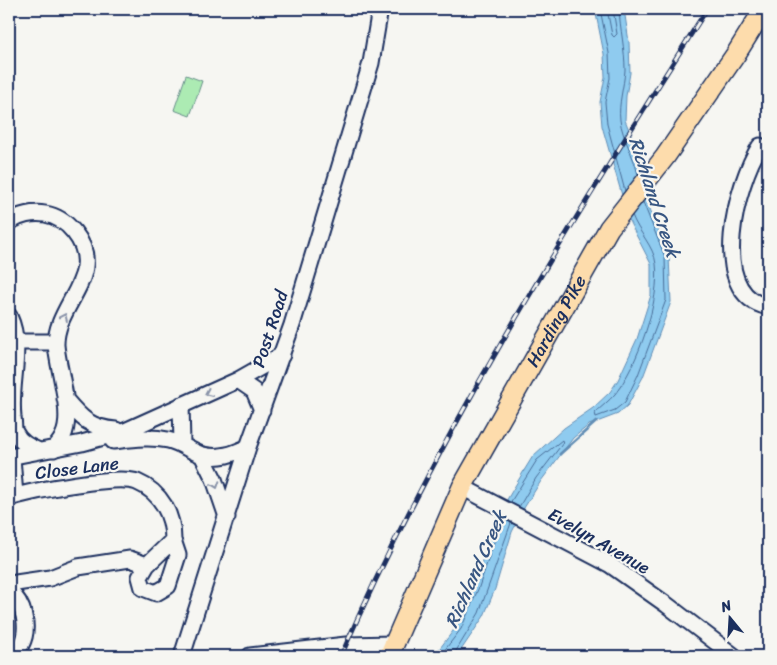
<svg xmlns="http://www.w3.org/2000/svg" width="777" height="665" viewBox="0 0 777 665" font-family="Sriracha,sans-serif">
<style>
.green{fill:#acebb3;stroke:#648d88}
.water{fill:#8fcbef;stroke:#618db5}
.lines{fill:none;stroke-linecap:round;stroke-linejoin:round}
.shore{stroke:#496d98;stroke-width:1}
.stream{stroke:#618db5;stroke-width:3}
.minor-casing{stroke:#1b2f5e;stroke-width:19}
.major-casing{stroke:#1b2f5e;stroke-width:22}
.minor{stroke:#f6f6f2;stroke-width:15}
.major{stroke:#fddcac;stroke-width:19}
.rail-casing{stroke:#1b2f5e;stroke-width:5}
.rail{stroke:#f6f6f2;stroke-width:3;stroke-dasharray:9;stroke-linecap:butt}
.oneway{stroke:#8892a8}
.labels{text-anchor:middle;stroke-width:4.5;stroke-linejoin:round;paint-order:stroke}
.street-label{font-size:18px;fill:#1b2f5e;stroke:#f6f6f2}
.water-label{font-size:19px;font-style:italic;fill:#385682;stroke:#f6f6f2}
</style>
<rect width="100%" height="100%" fill="#f6f6f2"/>
<filter id="ink" filterUnits="userSpaceOnUse"><feTurbulence type="fractalNoise" baseFrequency=".02" numOctaves="2"/><feDisplacementMap in="SourceGraphic" scale="10" xChannelSelector="R" yChannelSelector="G"/><feConvolveMatrix kernelMatrix="1 2 1 2 8 2 1 2 1" color-interpolation-filters="sRGB"/></filter>
<g filter="url(#ink)">
<path class="green" d="M 186,75 L 202,81 L 190,116 L 174,110 Z"/>
<path class="water" d="M 595,9 L 624,9 L 629,42 L 630,73 L 626,96 L 625,120 L 639,155 L 648,204 L 669,256 L 671,302 L 643,377 L 628,405 L 618,414 L 589,425 L 573,438 L 541,481 L 524,508 L 512,532 L 495,589 L 484,616 L 457,656 L 434,656 L 456,627 L 474,586 L 495,520 L 525,469 L 533,456 L 564,428 L 593,408 L 610,392 L 618,380 L 637,339 L 651,295 L 651,264 L 630,223 L 602,126 L 600,102 L 605,77 L 604,54 Z"/>
<g class="lines">
<path class="shore" d="M 600,9 L 609,53 L 610,78 L 605,102 L 607,124 L 625,191
M 607,9 L 612,35 L 614,37 L 617,34 L 613,9
M 619,9 C 620,29 625,49 625,70 C 624,87 618,103 620,120 C 622,137 634,156 638,175
M 632,215 C 638,232 654,246 656,264 C 661,299 637,367 615,394 C 609,401 601,407 595,413 L 596,417 L 615,410 L 625,402 L 638,375 L 666,300 L 665,257 L 643,202
M 510,503 L 537,460 L 562,440 L 563,443 L 536,478 L 519,507
M 440,656 L 461,629 L 479,587 L 502,518
M 453,656 L 479,613 L 511,523"/>
<path class="stream" d="M 560,454 L 596,422"/>
<defs>
<path id="minor" d="M 760,146 C 737,182 706,294 768,307
M 9,222 C 19,215 33,212 45,214 C 57,216 66,222 74,232 C 108,274 55,304 56,345 C 58,370 74,415 63,436 C 61,441 57,445 54,449
M 9,316 C 24,349 9,382 13,417 C 14,421 13,428 15,432 C 20,443 30,447 39,451
M 16,342 L 56,342
M 238,380 L 254,391 L 262,410
M 65,399 C 81,418 90,428 116,430
M 181,405 L 182,443
M 113,441 C 131,439 149,436 168,440 C 182,443 191,452 203,455 C 220,459 233,454 248,447
M 202,455 L 214,479 L 227,517
M 9,457 L 82,443 L 125,431 L 238,380 L 282,355
M 12,457 L 15,496
M 462,487 L 609,564 L 667,605 L 734,656
M 9,498 C 32,491 118,474 137,482 C 161,492 173,515 173,540
M 173,540 L 178,555 L 168,586 L 156,593 L 143,588 L 140,577 L 147,565 Z
M 9,587 L 16,583 L 50,578 L 78,567 L 130,559 L 147,565
M 9,591 C 24,603 30,628 21,645 L 9,649
M 182,656 L 248,447 L 292,325 L 371,63 L 380,9
M 250,656 L 346,645 L 394,644"/>
<g id="major">
<path id="s1" d="M 389,656 L 462,487 L 609,228 L 665,157 L 736,54 L 764,9"/>
</g>
</defs>
<use href="#minor" class="minor-casing"/>
<use href="#major" class="major-casing"/>
<use href="#minor" class="minor"/>
<use href="#major" class="major"/>
<defs>
<path id="rail" d="M 341,656 C 440,428 575,218 707,9"/>
</defs>
<use href="#rail" class="rail-casing"/>
<use href="#rail" class="rail"/>
</g>
<defs><path id="oneway-chevron" d="M-2-3.5L2.5 0L-2 3.5" fill="none" stroke-width="1.6" stroke-linecap="round" stroke-linejoin="round" transform="scale(1.25)"/></defs>
<g class="oneway">
<use href="#oneway-chevron" transform="translate(64 317) rotate(-65)"/>
<use href="#oneway-chevron" transform="translate(208 393) rotate(156)"/>
<use href="#oneway-chevron" transform="translate(216 485) rotate(71)"/>
</g>
</g>
<g class="labels">
<g class="street-label">
<text dy="6" stroke="none"><textPath href="#s1" startOffset="375">Harding Pike</textPath></text>
<text transform="translate(270 329) rotate(-72)" y="6">Post Road</text>
<text transform="translate(77 468) rotate(-7)" y="6">Close Lane</text>
<text transform="translate(599 541) rotate(30)" y="6">Evelyn Avenue</text>
</g>
<g class="water-label">
<text transform="translate(655 197) rotate(72)" y="7">Richland Creek</text>
<text transform="translate(475 569) rotate(-66)" y="7">Richland Creek</text>
</g>
</g>
<rect width="777" height="665" fill="none" stroke="#f6f6f2" stroke-width="30"/>
<rect x="15" y="15" width="747" height="635" fill="none" stroke="#1b2f5e" stroke-width="2" filter="url(#ink)"/>
<g transform="translate(730 618) rotate(342)" stroke="#f6f6f2" stroke-width="4" paint-order="stroke">
<path d="M0-4L9 19L0 12L-9 19Z" fill="#1b2f5e"/>
<text y="-8" font-size="14" font-weight="bold" text-anchor="middle" fill="#1b2f5e">N</text>
</g>
</svg>
